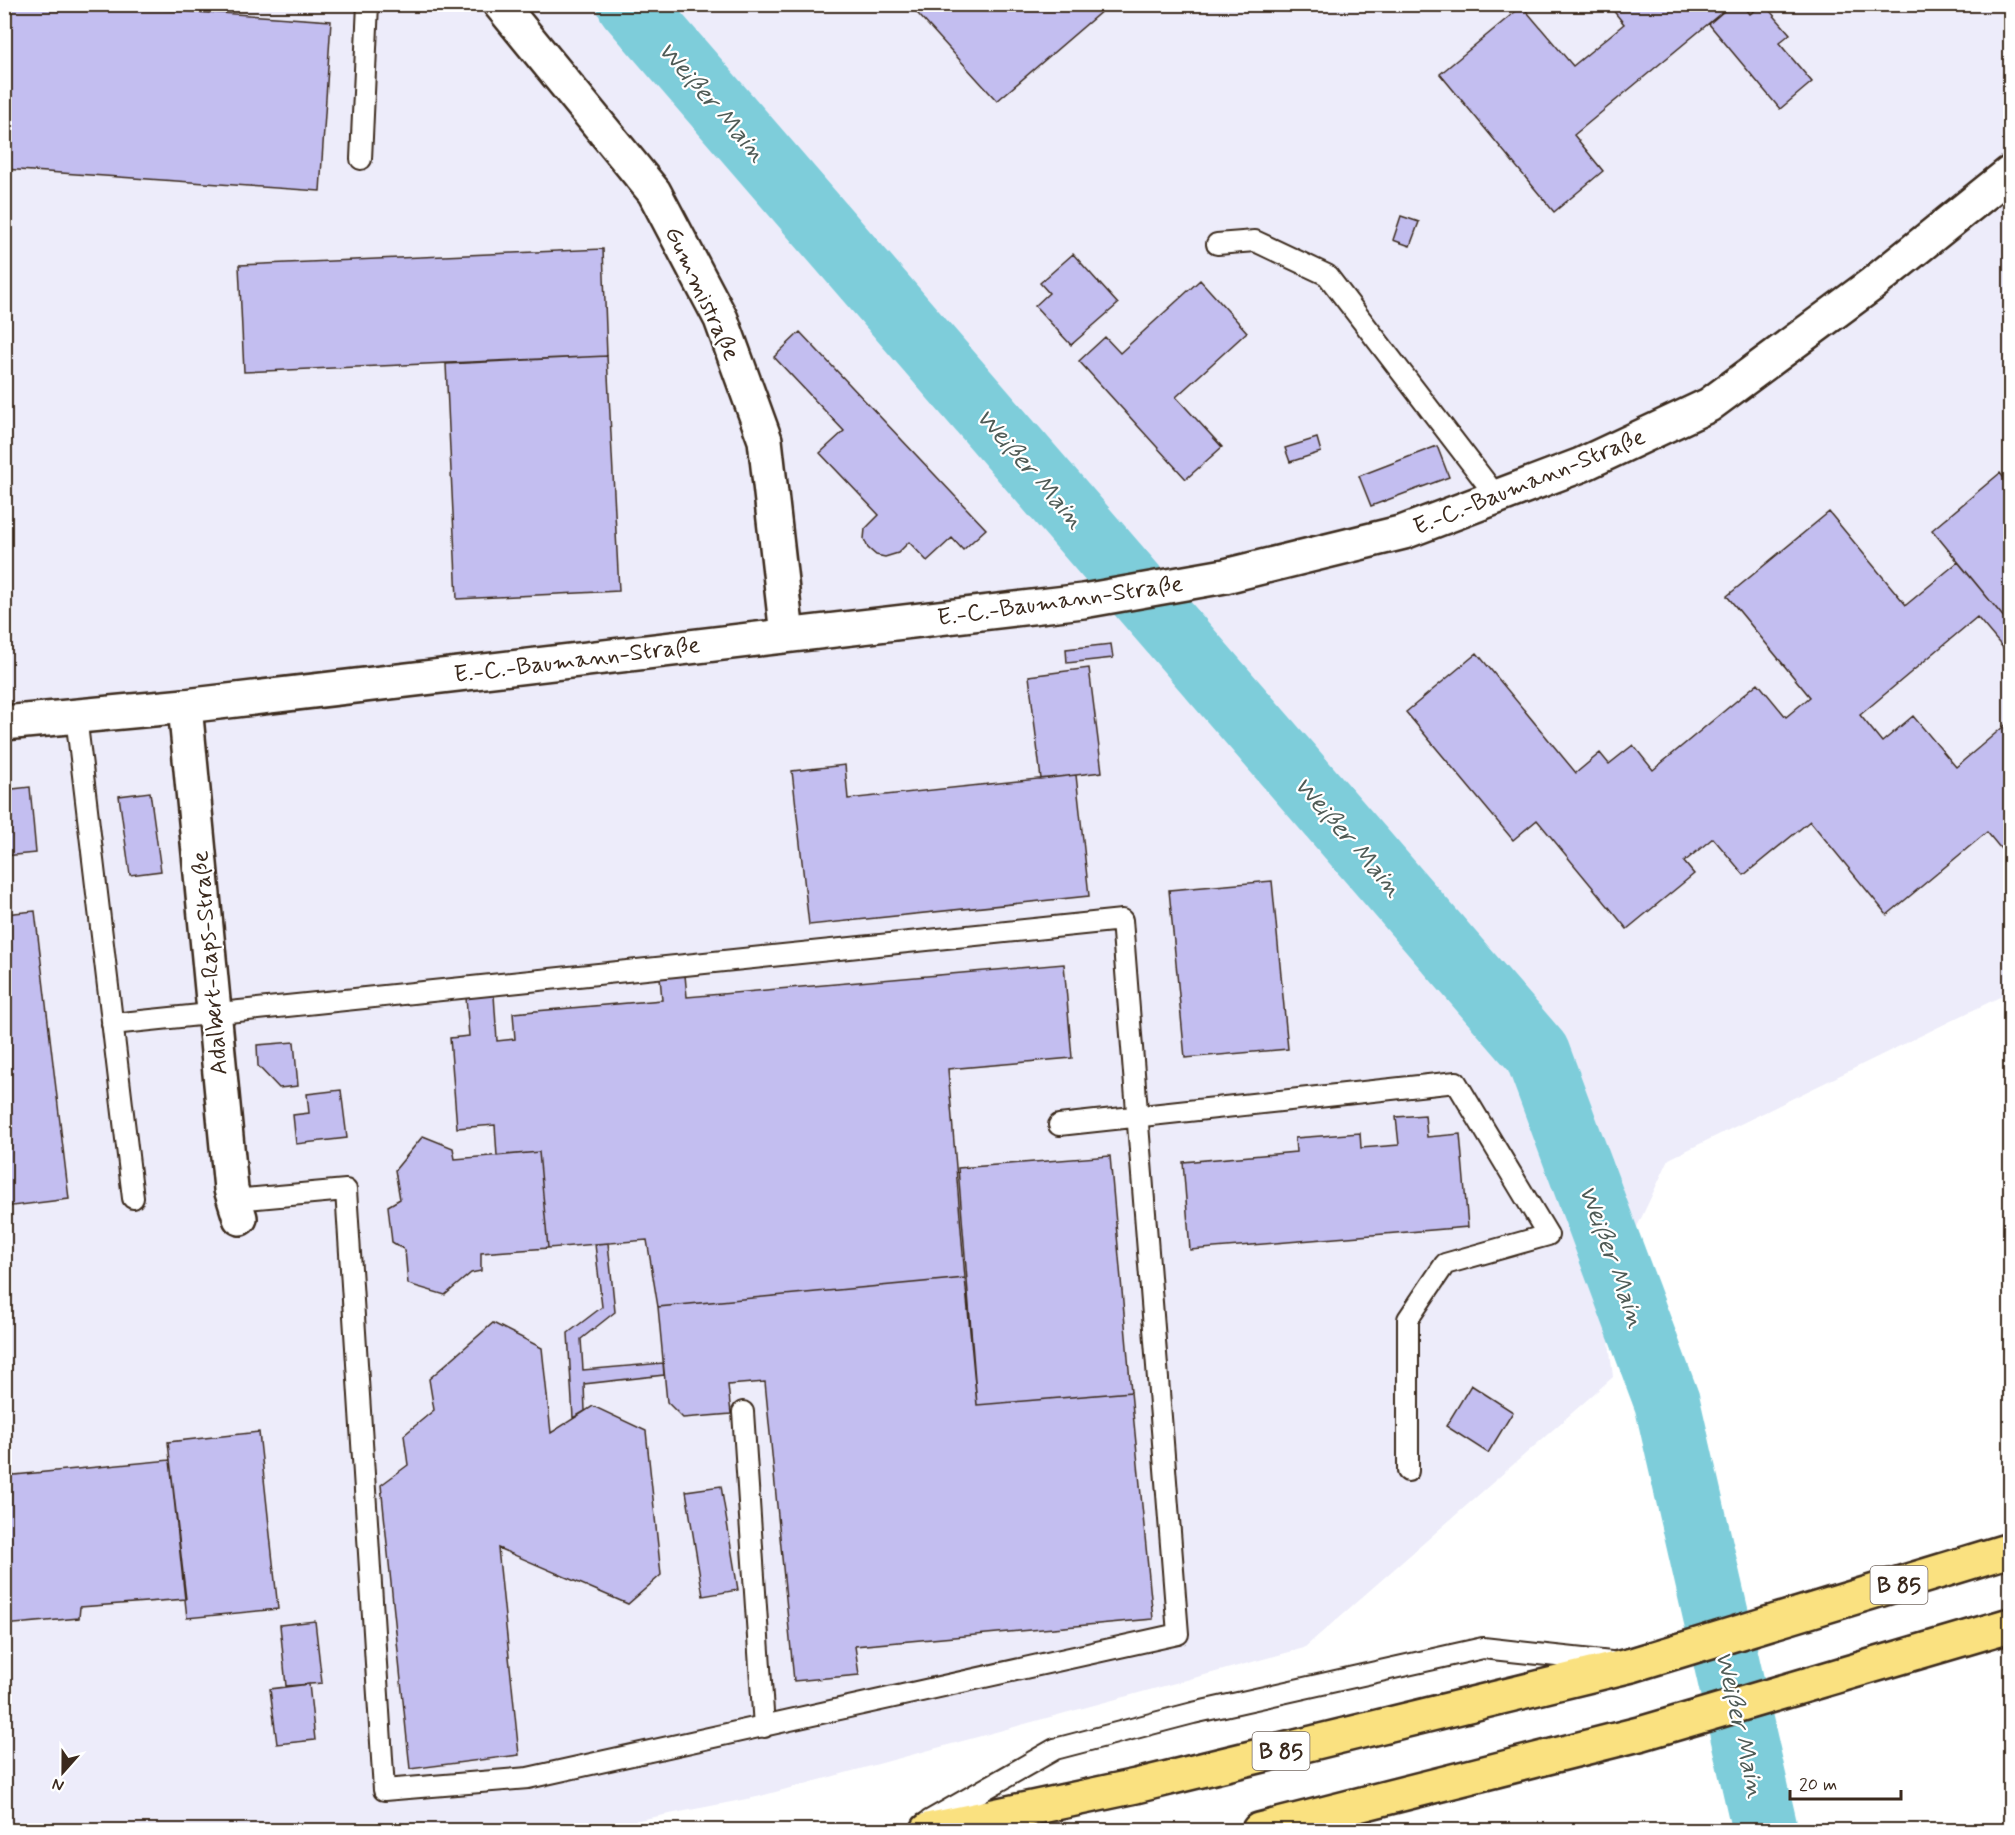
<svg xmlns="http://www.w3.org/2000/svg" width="2015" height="1835" viewBox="0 0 2015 1835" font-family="Mynerve,sans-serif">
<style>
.built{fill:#edecfa}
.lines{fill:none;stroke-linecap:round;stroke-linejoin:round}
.river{stroke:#7ecdda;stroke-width:66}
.building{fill:#c3bef0;stroke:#3b2a1e;stroke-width:1.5}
.service-casing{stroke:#3b2a1e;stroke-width:24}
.minor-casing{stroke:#3b2a1e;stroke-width:38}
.tertiary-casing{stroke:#3b2a1e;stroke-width:38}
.trunk-casing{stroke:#3b2a1e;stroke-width:38}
.path{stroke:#3b2a1e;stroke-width:4;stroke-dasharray:1.5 4.5;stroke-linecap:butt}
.service{stroke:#fff;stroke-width:20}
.minor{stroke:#fff;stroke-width:33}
.tertiary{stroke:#fff;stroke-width:33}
.trunk{stroke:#fae180;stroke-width:33}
.labels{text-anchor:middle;stroke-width:4.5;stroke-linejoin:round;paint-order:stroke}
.shield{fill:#fff;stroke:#766a62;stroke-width:1.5}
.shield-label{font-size:22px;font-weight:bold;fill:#3b2a1e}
.street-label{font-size:24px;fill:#3b2a1e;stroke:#fff}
.water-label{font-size:26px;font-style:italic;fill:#4f5b56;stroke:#fff}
</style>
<rect width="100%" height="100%" fill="#fff"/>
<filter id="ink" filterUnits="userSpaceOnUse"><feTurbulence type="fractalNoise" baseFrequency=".0167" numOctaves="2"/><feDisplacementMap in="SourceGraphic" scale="12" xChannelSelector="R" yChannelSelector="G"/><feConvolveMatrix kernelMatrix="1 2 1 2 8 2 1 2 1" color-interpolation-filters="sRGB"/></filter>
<g filter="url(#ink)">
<path class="built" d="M 5,5 L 2010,5 L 2010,992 L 1669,1159 L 1604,1297 L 1613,1377 L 1304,1648 L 757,1797 L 587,1830 L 5,1830 Z"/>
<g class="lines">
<path class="river" d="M 630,4 L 1537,1053 L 1667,1402 L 1765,1830"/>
</g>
<path class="building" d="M 4,4 L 94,4 L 331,21 L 320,191 L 4,169 Z
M 95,4 L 210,4 L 209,13 Z
M 909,4 L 1110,4 L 997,101 Z
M 1608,4 L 1732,4 L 1574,135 L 1603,171 L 1554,212 L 1440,74 L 1522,6 L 1573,66 L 1624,24 Z
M 1732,4 L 1742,4 L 1750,14 L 1764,4 L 1790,34 L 1779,43 L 1812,82 L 1780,109 L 1709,24 Z
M 1742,4 L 1762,4 L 1750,14 Z
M 1764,4 L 1780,4 L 1771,12 Z
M 1401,216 L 1419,222 L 1410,246 L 1393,240 Z
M 603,249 L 607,356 L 244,372 L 239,265 Z
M 1073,254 L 1118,304 L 1071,345 L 1035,306 L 1049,293 L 1040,283 Z
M 1200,280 L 1247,332 L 1176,397 L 1222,447 L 1186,479 L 1079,361 L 1105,337 L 1120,353 Z
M 800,332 L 986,529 L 963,550 L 952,538 L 927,561 L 909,542 L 898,553 L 885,557 L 876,555 L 868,548 L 864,539 L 865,529 L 879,515 L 820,453 L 844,431 L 774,357 Z
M 607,356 L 619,591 L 457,599 L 446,364 Z
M 1317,438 L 1321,452 L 1290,462 L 1285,448 Z
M 1437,446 L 1449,477 L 1371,506 L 1359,476 Z
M 2000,473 L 2010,486 L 2010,625 L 1932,530 Z
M 1829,512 L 1906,605 L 1958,562 L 2010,625 L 2010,656 L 1977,617 L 1860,715 L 1882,742 L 1913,716 L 1956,767 L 2010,721 L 2010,860 L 1987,832 L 1887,915 L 1810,821 L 1744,875 L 1713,838 L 1684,862 L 1694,874 L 1627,929 L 1537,820 L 1513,840 L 1406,712 L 1477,653 L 1576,773 L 1600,753 L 1609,764 L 1633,745 L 1653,770 L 1758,683 L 1786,717 L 1810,697 L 1727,596 Z
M 1111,644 L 1113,658 L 1067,663 L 1066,649 Z
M 1089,668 L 1102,772 L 1041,779 L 1029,676 Z
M 845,765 L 848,799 L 1076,775 L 1089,896 L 809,925 L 792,771 Z
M 30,787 L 36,853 L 4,856 L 4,790 Z
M 150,792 L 161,871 L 130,875 L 119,796 Z
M 1272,881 L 1288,1049 L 1185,1058 L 1169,890 Z
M 35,911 L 69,1199 L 4,1207 L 4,914 Z
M 1064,964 L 1072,1058 L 948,1069 L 965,1278 L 658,1307 L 647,1240 L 548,1248 L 539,1152 L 497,1156 L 495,1125 L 457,1128 L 450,1038 L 469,1036 L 466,997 L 494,995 L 497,1041 L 515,1039 L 513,1013 L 662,1000 L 660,977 L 685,975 L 687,997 Z
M 294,1042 L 298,1086 L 279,1088 L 258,1066 L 257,1045 Z
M 341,1090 L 347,1138 L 296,1144 L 293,1115 L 309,1113 L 307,1094 Z
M 1425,1115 L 1427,1137 L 1460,1134 L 1468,1227 L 1190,1250 L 1183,1162 L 1296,1152 L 1295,1138 L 1360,1133 L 1361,1148 L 1399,1145 L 1396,1117 Z
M 423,1136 L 453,1148 L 455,1159 L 539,1152 L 548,1248 L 481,1253 L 481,1271 L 471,1273 L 445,1295 L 408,1284 L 405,1250 L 392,1242 L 388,1206 L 400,1199 L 395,1170 Z
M 1110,1156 L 1131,1392 L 977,1405 L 958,1168 Z
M 608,1243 L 615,1312 L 581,1339 L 583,1370 L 663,1363 L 664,1375 L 584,1384 L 585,1411 L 573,1418 L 568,1333 L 602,1307 L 595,1244 Z
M 965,1278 L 977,1405 L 1131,1392 L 1153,1619 L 855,1646 L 859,1675 L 794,1681 L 765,1382 L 728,1385 L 731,1414 L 683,1418 L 667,1402 L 658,1307 Z
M 493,1323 L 542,1348 L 551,1433 L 593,1406 L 646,1431 L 661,1575 L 628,1604 L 498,1548 L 519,1755 L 410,1769 L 381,1485 L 408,1465 L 404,1435 L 434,1410 L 429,1379 Z
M 1471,1385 L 1513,1412 L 1488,1453 L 1446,1426 Z
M 259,1432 L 278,1609 L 187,1618 L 168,1442 Z
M 170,1460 L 186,1599 L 80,1607 L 79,1618 L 4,1625 L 4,1476 Z
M 721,1486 L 738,1590 L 703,1596 L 686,1491 Z
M 315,1621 L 322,1683 L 286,1686 L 280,1625 Z
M 309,1684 L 315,1740 L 277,1744 L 270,1689 Z"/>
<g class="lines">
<defs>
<path id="service" d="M 361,159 L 368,4
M 1217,244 L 1255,241 L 1327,275 L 1497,497
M 76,716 L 133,1198
M 112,1024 L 1122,920 L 1178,1634 L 528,1778 L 384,1790 L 346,1190 L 234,1200
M 1059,1125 L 1456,1082 L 1548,1235 L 1445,1264 L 1408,1319 L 1408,1471
M 743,1412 L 764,1727
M 929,1821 L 1055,1749 L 1193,1713 L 1483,1648 L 1611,1662"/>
<path id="minor" d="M 500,4 L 654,192 L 721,319 L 765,440 L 787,635
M 185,706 L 231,1189 L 240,1218"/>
<path id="tertiary" d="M 4,723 L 185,706 L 1083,601 L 1225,576 L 1404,532 L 1581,465 L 1709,405 L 1871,285 L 2010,173"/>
<path id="trunk" d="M 928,1830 L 1136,1786 L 1632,1665 L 2010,1550
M 1259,1830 L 1643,1733 L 2010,1625"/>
</defs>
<use href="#service" class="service-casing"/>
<use href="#minor" class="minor-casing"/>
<use href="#tertiary" class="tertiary-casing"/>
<use href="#trunk" class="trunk-casing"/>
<path class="path" d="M 1592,1830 L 1623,1830"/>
<use href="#service" class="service"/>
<use href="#minor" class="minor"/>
<use href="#tertiary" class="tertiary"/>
<use href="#trunk" class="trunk"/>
</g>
</g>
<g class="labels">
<g class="shield">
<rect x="1870.5" y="1566" width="57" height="38" rx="4.5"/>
<rect x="1252.5" y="1732" width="57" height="38" rx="4.5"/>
</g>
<g class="shield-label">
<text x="1899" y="1593">B 85</text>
<text x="1281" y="1759">B 85</text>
</g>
<g class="street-label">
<text transform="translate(703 293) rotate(65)" y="8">Gummistraße</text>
<text transform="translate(1529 481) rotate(-22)" y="8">E.-C.-Baumann-Straße</text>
<text transform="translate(1060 600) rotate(-8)" y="8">E.-C.-Baumann-Straße</text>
<text transform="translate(577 659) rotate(-7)" y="8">E.-C.-Baumann-Straße</text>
<text transform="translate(209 963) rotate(-95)" y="8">Adalbert-Raps-Straße</text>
</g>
<g class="water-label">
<text transform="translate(713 101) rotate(49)" y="9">Weißer Main</text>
<text transform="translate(1031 468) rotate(49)" y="9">Weißer Main</text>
<text transform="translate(1349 836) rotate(49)" y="9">Weißer Main</text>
<text transform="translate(1613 1256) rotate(70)" y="9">Weißer Main</text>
<text transform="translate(1741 1724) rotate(77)" y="9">Weißer Main</text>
</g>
</g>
<rect width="2015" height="1835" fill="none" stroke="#fff" stroke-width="24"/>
<rect x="12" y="12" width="1991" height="1811" fill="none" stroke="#3b2a1e" stroke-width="2" filter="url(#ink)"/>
<g transform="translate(63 1772) rotate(201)" stroke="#ffffff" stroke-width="4.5" paint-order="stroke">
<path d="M0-4.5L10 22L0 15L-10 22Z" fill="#3b2a1e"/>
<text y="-9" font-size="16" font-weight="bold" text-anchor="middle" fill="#3b2a1e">N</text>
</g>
<path d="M1790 1790v9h111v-9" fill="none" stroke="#3b2a1e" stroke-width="3"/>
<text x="1799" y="1790" font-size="18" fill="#3b2a1e" stroke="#ffffff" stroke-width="4.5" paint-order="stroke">20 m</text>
</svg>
